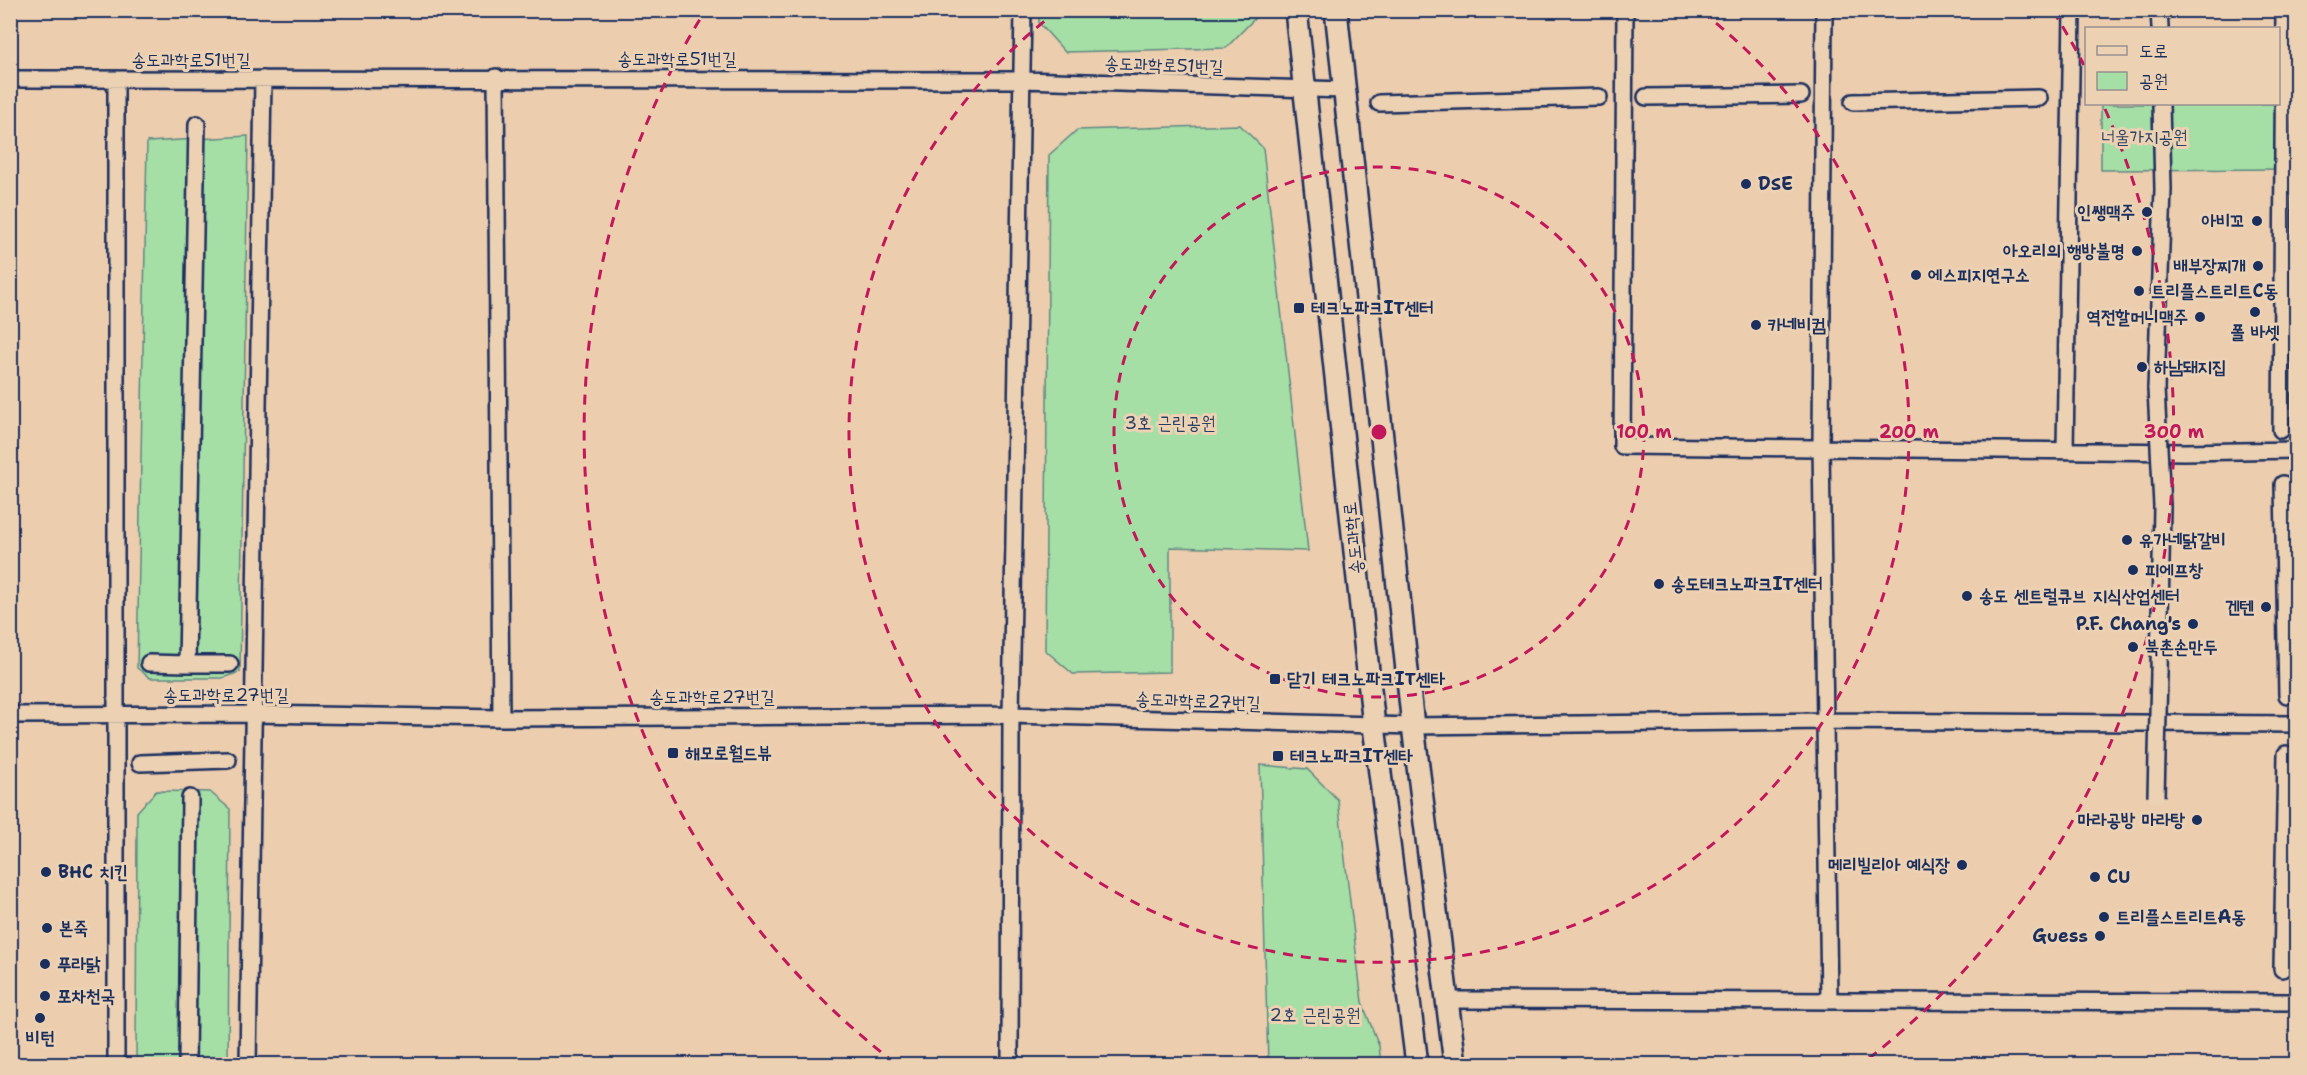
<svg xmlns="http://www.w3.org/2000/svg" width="2307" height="1075" viewBox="0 0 2307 1075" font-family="'Shantell Sans','Poor Story',sans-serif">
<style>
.green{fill:#a5dfa5;stroke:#608782;stroke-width:1.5}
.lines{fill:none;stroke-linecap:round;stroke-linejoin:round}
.street-casing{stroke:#1b2f5e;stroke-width:20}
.secondary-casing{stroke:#1b2f5e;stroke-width:26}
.street{stroke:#ecd1b3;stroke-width:15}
.secondary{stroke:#ecd1b3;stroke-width:21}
.street-bridge-casing{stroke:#1b2f5e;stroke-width:20;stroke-linecap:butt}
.street-bridge{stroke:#ecd1b3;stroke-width:15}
.ring{fill:none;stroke:#c2185b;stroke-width:3;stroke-dasharray:10 8}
.poi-dot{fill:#1b2f5e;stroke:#ecd1b3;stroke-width:2}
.labels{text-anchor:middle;stroke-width:6;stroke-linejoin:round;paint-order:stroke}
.street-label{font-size:18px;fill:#1b2f5e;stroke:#ecd1b3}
.park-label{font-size:18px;fill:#294165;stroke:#ecd1b3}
.poi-label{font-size:18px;font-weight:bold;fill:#1b2f5e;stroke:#ecd1b3;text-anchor:start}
.centre{fill:#c2185b;stroke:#ecd1b3;stroke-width:3}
.ring-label{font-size:18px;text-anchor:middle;font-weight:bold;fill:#c2185b;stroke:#ecd1b3;stroke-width:6;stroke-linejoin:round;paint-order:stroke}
</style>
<rect width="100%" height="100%" fill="#eccdae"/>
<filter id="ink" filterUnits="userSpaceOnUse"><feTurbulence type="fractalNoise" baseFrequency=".0167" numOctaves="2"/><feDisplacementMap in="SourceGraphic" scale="12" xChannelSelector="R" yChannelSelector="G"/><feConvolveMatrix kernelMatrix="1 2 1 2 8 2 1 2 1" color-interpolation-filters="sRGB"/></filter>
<g filter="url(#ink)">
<path class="green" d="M 1039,11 L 1253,10 L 1255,18 L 1226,48 L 1065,52 L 1039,23 Z
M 2279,50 L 2296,50 L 2296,169 L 2101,170 L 2101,104 L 2278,104 Z
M 1240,125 L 1263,148 L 1308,551 L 1170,547 L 1170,672 L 1073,674 L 1045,650 L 1049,155 L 1077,130 Z
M 248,136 L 240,672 L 222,678 L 150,678 L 137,668 L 147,142 Z
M 1260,765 L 1307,769 L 1338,800 L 1362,1002 L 1379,1046 L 1381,1064 L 1268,1064 Z
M 156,791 L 210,792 L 230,809 L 228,1064 L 136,1064 L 137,812 Z"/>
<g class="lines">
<defs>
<path id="street" d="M 1625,10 L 1622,446 L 2185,452 L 2296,450
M 1824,10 L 1821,446 L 1829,1000
M 2159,10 L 2160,28
M 496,77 L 501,718
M 10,79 L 1023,80 L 1344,90
M 1646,97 L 1801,95
M 1853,102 L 2039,98
M 1379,103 L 1599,97
M 2156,389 L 2163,189 L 2161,104
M 2281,430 L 2284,10
M 2065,450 L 2072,10
M 2283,484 L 2287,695
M 149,663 L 187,664 L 197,124
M 187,664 L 230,664
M 2159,673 L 2162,506
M 10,715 L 252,714 L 501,718 L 1011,715 L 1413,726 L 1825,721 L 2296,724
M 140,763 L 228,760
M 2282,969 L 2286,754
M 1445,1000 L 2296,1002
M 116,1064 L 116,80
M 187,1064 L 190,798
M 248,1064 L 263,79
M 1010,1064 L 1011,715 L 1023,10"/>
<path id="secondary" d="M 1296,10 L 1374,726 L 1417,1064
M 1336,10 L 1413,726 L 1455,1064"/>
</defs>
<use href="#street" class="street-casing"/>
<use href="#secondary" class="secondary-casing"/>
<use href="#street" class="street"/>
<use href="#secondary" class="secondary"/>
<defs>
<path id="street-bridge" d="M 2156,389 L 2162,506
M 2156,796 L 2159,673"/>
</defs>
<use href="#street-bridge" class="street-bridge-casing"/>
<use href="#street-bridge" class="street-bridge"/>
</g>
</g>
<g class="ring">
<circle cx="1379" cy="432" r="265"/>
<path d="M1702 12A530 530 0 1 1 1056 12"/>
<path d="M895 1063A795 795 0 0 1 705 11M2053 11A795 795 0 0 1 2084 65M2105 109A795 795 0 0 1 1863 1063"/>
</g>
<g class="poi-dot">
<circle cx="1746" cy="184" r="6"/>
<circle cx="2147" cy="212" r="6"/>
<circle cx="2257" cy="221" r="6"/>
<circle cx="2137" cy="251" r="6"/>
<circle cx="2258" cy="266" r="6"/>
<circle cx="1916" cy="275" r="6"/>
<circle cx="2139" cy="291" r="6"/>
<rect x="1293" y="302" width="12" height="12" rx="3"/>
<circle cx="2255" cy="312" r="6"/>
<circle cx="2200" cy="317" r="6"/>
<circle cx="1756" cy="325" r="6"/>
<circle cx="2142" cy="367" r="6"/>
<circle cx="2127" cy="540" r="6"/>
<circle cx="2133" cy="570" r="6"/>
<circle cx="1659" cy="584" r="6"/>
<circle cx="1967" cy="596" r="6"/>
<circle cx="2266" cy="607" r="6"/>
<circle cx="2193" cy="624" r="6"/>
<circle cx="2133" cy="647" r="6"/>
<rect x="1269" y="673" width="12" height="12" rx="3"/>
<rect x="667" y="747" width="12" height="12" rx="3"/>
<rect x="1272" y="750" width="12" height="12" rx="3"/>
<circle cx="2197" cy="820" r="6"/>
<circle cx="1962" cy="865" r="6"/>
<circle cx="46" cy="872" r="6"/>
<circle cx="2095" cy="877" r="6"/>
<circle cx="2104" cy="917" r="6"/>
<circle cx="47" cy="928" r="6"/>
<circle cx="2100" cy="936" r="6"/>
<circle cx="45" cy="964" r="6"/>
<circle cx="45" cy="996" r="6"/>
<circle cx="40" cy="1018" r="6"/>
</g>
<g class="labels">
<g class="street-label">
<text x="677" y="65">송도과학로51번길</text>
<text x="191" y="66">송도과학로51번길</text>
<text transform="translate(1164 65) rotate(2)" y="6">송도과학로51번길</text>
<text transform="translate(1353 538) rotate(-96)" y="6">송도과학로</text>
<text x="226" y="701">송도과학로27번길</text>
<text x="712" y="703">송도과학로27번길</text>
<text transform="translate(1198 701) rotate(2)" y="6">송도과학로27번길</text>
</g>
<g class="park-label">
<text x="2144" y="143">너울가지공원</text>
<text x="1170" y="429">3호 근린공원</text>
<text x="1315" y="1021">2호 근린공원</text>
</g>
<g class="poi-label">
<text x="1758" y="190">DSE</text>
<text x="2135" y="218" text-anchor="end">인쌩맥주</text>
<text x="2245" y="227" text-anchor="end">아비꼬</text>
<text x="2125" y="257" text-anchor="end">아오리의 행방불명</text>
<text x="2246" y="272" text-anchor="end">배부장찌개</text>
<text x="1928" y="281">에스피지연구소</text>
<text x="2151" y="297">트리플스트리트C동</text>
<text x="1311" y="314">테크노파크IT센터</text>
<text x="2188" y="323" text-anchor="end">역전할머니맥주</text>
<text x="1768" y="331">카네비컴</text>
<text x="2255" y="338" text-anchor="middle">폴 바셋</text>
<text x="2154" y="373">하남돼지집</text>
<text x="2139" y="546">유가네닭갈비</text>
<text x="2145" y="576">피에프창</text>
<text x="1671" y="590">송도테크노파크IT센터</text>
<text x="1979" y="602">송도 센트럴큐브 지식산업센터</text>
<text x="2254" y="613" text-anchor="end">겐텐</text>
<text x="2181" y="630" text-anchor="end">P.F. Chang's</text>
<text x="2145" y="653">북촌손만두</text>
<text x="1287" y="685">닫기 테크노파크IT센타</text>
<text x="685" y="759">해모로월드뷰</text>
<text x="1290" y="762">테크노파크IT센타</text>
<text x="2185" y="826" text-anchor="end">마라공방 마라탕</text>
<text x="1950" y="871" text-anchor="end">메리빌리아 예식장</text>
<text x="58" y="878">BHC 치킨</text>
<text x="2107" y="883">CU</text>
<text x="2116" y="923">트리플스트리트A동</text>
<text x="59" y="934">본죽</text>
<text x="2088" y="942" text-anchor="end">Guess</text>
<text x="57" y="970">푸라닭</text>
<text x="57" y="1002">포차천국</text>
<text x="40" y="1044" text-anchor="middle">비턴</text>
</g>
</g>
<circle cx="1379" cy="432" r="9" class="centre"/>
<g class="ring-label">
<text x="1644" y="438">100 m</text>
<text x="1909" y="438">200 m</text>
<text x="2174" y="438">300 m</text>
</g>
<rect width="2307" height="1075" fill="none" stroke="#ecd1b3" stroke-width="36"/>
<rect x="18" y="18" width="2271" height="1039" fill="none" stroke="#1b2f5e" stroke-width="2" filter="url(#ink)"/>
<rect x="2085" y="27" width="195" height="78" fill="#ecd1b3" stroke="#989091" stroke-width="1.5"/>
<rect x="2097" y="46" width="30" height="9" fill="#ecd1b3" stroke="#989091" stroke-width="1.5"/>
<text x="2139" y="57" font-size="18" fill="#1b2f5e">도로</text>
<rect x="2097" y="72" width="30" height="18" fill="#a5dfa5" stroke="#989091" stroke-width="1.5"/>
<text x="2139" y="87" font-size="18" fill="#1b2f5e">공원</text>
</svg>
